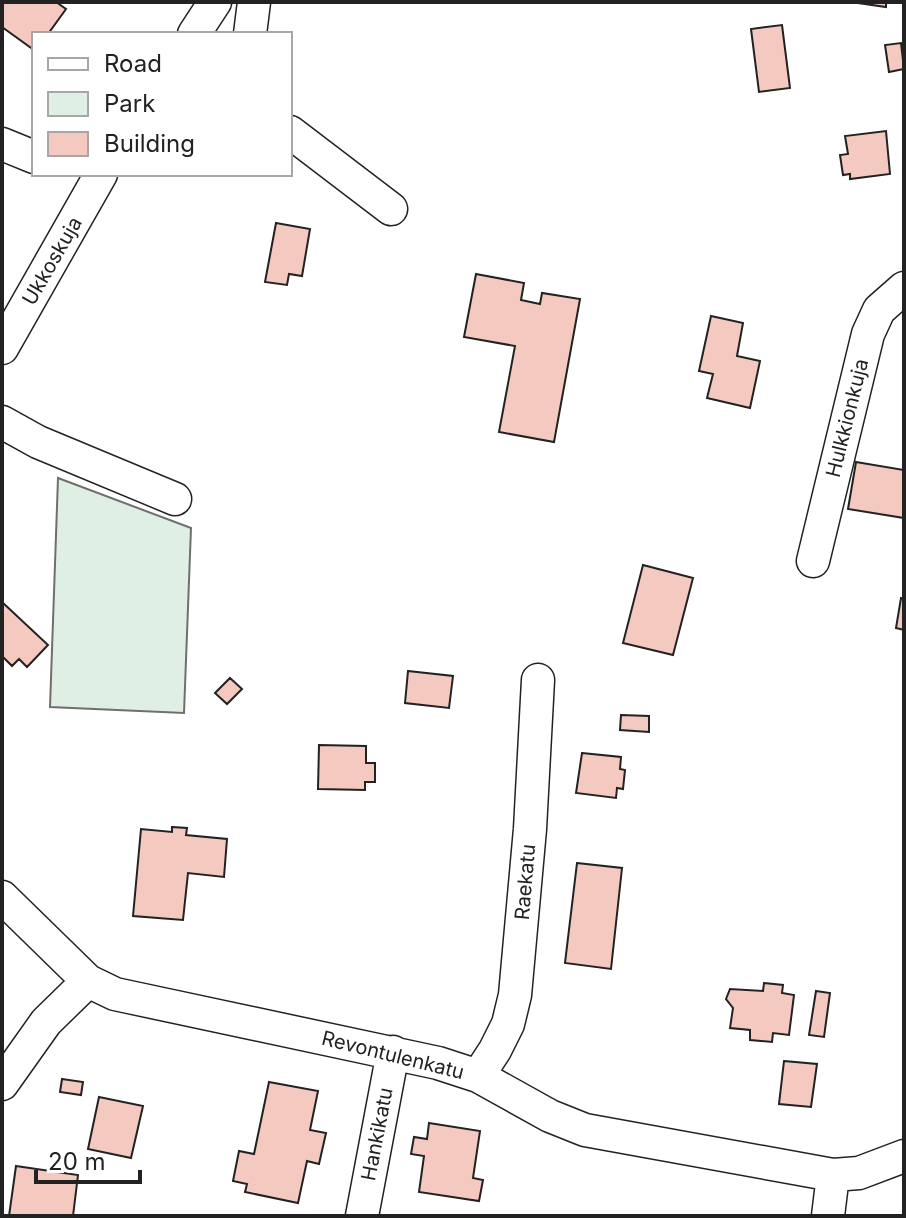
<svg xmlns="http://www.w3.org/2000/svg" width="906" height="1218" viewBox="0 0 906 1218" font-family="Inter,sans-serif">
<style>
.green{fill:#e0efe3;stroke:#6f6f6f;stroke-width:2}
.building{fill:#f3c9c0;stroke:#222;stroke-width:2}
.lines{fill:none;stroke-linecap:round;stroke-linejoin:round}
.minor-casing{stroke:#222;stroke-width:35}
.minor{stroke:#fff;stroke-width:32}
.labels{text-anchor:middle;stroke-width:6;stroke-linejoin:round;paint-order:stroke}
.street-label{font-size:20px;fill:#222;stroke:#fff}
</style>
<rect width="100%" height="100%" fill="#fff"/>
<path class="green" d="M 58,478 L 191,528 L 184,713 L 50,707 Z"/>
<path class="building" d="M 2,2 L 56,2 L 66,9 L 48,34 L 34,34 L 34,50 L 2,27 Z
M 851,2 L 886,2 L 886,7 Z
M 782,25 L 790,88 L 759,92 L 751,29 Z
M 901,43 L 904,69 L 889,72 L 885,45 Z
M 886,131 L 890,174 L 850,179 L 850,174 L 843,175 L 840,155 L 848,154 L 845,136 Z
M 276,223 L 310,229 L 302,276 L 289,274 L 287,285 L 265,282 Z
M 476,274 L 524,283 L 521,300 L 540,304 L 542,293 L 580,299 L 554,442 L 499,432 L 515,346 L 464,337 Z
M 711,316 L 743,323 L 737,356 L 760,361 L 750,408 L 707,398 L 713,374 L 699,371 Z
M 856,462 L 904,470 L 904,518 L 848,509 Z
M 643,565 L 693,578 L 673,655 L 623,643 Z
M 901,598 L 904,599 L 904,630 L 896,628 Z
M 2,602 L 48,645 L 27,667 L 19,659 L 12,666 L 2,656 Z
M 408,671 L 453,676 L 449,708 L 405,703 Z
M 230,678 L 242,689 L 227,704 L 215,693 Z
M 621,715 L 649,716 L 649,732 L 620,730 Z
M 319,745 L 366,746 L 366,763 L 375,763 L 375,782 L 365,782 L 365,790 L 318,789 Z
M 582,753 L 621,757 L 620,769 L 625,770 L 623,789 L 617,788 L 616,798 L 576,793 Z
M 172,827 L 187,828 L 186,835 L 227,839 L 224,877 L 188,873 L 183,920 L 133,916 L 141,829 L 172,832 Z
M 577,863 L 622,868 L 611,969 L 565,963 Z
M 764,983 L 783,985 L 782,993 L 794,995 L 789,1035 L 773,1033 L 772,1042 L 750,1040 L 750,1030 L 730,1028 L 733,1008 L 726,999 L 730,989 L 763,991 Z
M 816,991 L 830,993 L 824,1037 L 809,1035 Z
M 784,1061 L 817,1064 L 811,1107 L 779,1104 Z
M 62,1079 L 83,1082 L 81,1095 L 60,1092 Z
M 269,1082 L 318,1091 L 310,1130 L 326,1133 L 319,1164 L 307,1161 L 298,1203 L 245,1192 L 247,1184 L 233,1181 L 239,1151 L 254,1154 Z
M 99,1097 L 143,1106 L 131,1158 L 88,1149 Z
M 429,1123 L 480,1131 L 473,1178 L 483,1180 L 479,1201 L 419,1192 L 424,1156 L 411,1154 L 414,1137 L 427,1139 Z
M 16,1166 L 78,1175 L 73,1216 L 9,1216 Z"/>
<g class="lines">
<defs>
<path id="minor" d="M 194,34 L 215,2
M 250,34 L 254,2
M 290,132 L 391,209
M 2,144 L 34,157
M 2,348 L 101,174
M 2,422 L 38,442 L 175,499
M 813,561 L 868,334 L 879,310 L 904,288
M 2,897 L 88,981 L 115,994 L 438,1063 L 478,1076 L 550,1116 L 585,1130 L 833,1175 L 859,1173 L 904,1156
M 478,1076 L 495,1050 L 508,1024 L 515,995 L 530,829 L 538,680
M 2,1084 L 46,1022 L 88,981
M 362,1216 L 393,1052
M 828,1216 L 833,1175"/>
</defs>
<use href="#minor" class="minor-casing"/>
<use href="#minor" class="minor"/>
</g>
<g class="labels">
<g class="street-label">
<text transform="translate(52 261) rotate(-60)" y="7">Ukkoskuja</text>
<text transform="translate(847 418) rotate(-76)" y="7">Hulkkionkuja</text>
<text transform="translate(525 882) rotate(-85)" y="7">Raekatu</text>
<text transform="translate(393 1055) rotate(14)" y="7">Revontulenkatu</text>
<text transform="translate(377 1134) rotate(-79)" y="7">Hankikatu</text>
</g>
</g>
<rect width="906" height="1218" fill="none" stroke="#222222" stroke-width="8"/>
<rect x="32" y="32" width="260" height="144" fill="#ffffff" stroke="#a7a7a7" stroke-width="2"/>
<rect x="48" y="58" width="40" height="12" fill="#ffffff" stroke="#a7a7a7" stroke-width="2"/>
<text x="104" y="72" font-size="24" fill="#222222">Road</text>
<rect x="48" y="92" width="40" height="24" fill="#e0efe3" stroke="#a7a7a7" stroke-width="2"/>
<text x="104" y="112" font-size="24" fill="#222222">Park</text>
<rect x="48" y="132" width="40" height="24" fill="#f3c9c0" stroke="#a7a7a7" stroke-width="2"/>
<text x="104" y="152" font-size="24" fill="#222222">Building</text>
<path d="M36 1170v12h104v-12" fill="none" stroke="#222222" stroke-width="4"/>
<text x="48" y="1170" font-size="24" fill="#222222" stroke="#ffffff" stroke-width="6" paint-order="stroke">20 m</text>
</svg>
